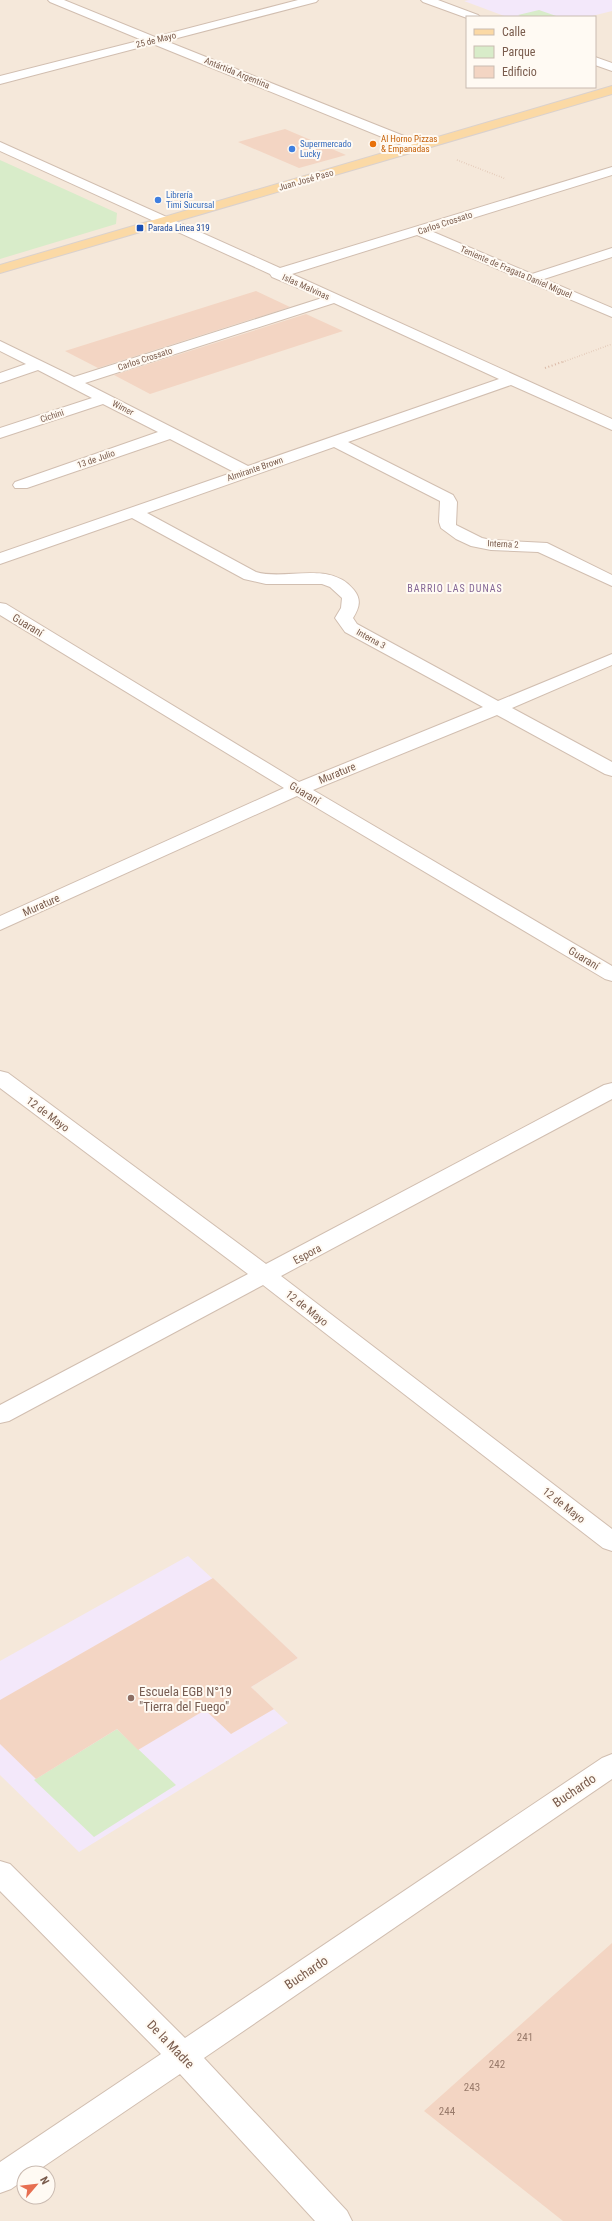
<svg xmlns="http://www.w3.org/2000/svg" width="612" height="2221" viewBox="0 0 612 2221" font-family="'Roboto Condensed',sans-serif">
<style>
.residential{fill:#f5e8da;fill-rule:evenodd}
.education{fill:#f3e8fa}
.green{fill:#d8ecc9}
.building{fill:#f3d5c3}
.lines{fill:none;stroke-linecap:round;stroke-linejoin:round}
.minor-casing{stroke:#d1beb0;stroke-width:2}
.major-casing{stroke:#dad1cd;stroke-width:2}
.path-far1{stroke:#d9b8a5;stroke-width:1.5;stroke-dasharray:0.5 2;stroke-linecap:butt}
.path{stroke:#d9b8a5;stroke-width:2;stroke-dasharray:1 2.5;stroke-linecap:butt}
.minor{fill:#fff;fill-rule:evenodd}
.major{fill:#fbd9a5;fill-rule:evenodd}
.food-dot{fill:#e8710a;stroke:#fffaf3;stroke-width:1.5}
.shop-dot{fill:#3f7fe0;stroke:#fffaf3;stroke-width:1.5}
.transit-dot{fill:#1a4fb4;stroke:#fffaf3;stroke-width:1.5}
.education-dot{fill:#8d6e63;stroke:#fffaf3;stroke-width:1.5}
.labels{text-anchor:middle;stroke-width:4;stroke-linejoin:round;paint-order:stroke}
.far-street-label{font-size:9px;fill:#7a5c4d;stroke:#fffaf3}
.far-food-label{font-size:9px;fill:#c56008;stroke:#fffaf3;text-anchor:start}
.far-shop-label{font-size:9px;fill:#366cbe;stroke:#fffaf3;text-anchor:start}
.far-transit-label{font-size:9px;fill:#164399;stroke:#fffaf3;text-anchor:start}
.far-neighbourhood-label{font-size:10px;letter-spacing:1px;fill:#846695;stroke:#fffaf3}
.street-label{font-size:11px;fill:#7a5c4d;stroke:#fffaf3}
.near-number-label{font-size:11px;fill:#987a6a}
.near-education-label{font-size:13px;fill:#785e54;stroke:#fffaf3;text-anchor:start}
.near-street-label{font-size:13px;fill:#7a5c4d;stroke:#fffaf3}
</style>
<rect width="100%" height="100%" fill="#fdf6ec"/>
<path class="residential" d="M 0,0 L 612,0 L 612,2221 L 0,2221 ZM 467,17 L 595,17 L 595,87 L 467,87 ZM 24,2173 L 48,2173 L 48,2197 L 24,2197 Z"/>
<path class="education" d="M 470,0 L 612,0 L 612,11 L 588,17 L 507,17 L 464,1 Z
M 188,1556 L 298,1658 L 251,1687 L 288,1723 L 79,1852 L 0,1775 L 0,1661 Z"/>
<path class="green" d="M 539,10 L 559,17 L 523,17 L 518,15 Z
M 0,160 L 117,213 L 116,224 L 0,259 Z
M 117,1729 L 176,1785 L 94,1837 L 34,1780 Z"/>
<path class="building" d="M 285,129 L 346,155 L 299,168 L 238,142 Z
M 256,291 L 290,307 L 98,368 L 65,351 Z
M 306,314 L 343,331 L 150,394 L 114,375 Z
M 213,1578 L 298,1658 L 251,1687 L 274,1709 L 231,1734 L 205,1710 L 138,1750 L 117,1729 L 36,1779 L 0,1744 L 0,1700 Z
M 612,1943 L 612,2221 L 563,2221 L 424,2111 Z"/>
<g class="lines">
<defs>
<path id="minor" d="M 48,0 L 64,0 L 155,37 L 298,0 L 318,0 L 316,2 L 166,41 L 424,144 L 425,147 L 424,150 L 414,150 L 153,44 L 0,84 L 0,76 L 142,40 L 50,2 Z
M 421,0 L 438,0 L 478,15 L 480,17 L 467,18 L 423,2 Z
M 595,57 L 612,63 L 612,71 L 595,65 Z
M 0,142 L 280,268 L 612,167 L 612,175 L 431,231 L 532,274 L 612,248 L 612,257 L 544,279 L 612,308 L 612,317 L 417,235 L 292,274 L 612,419 L 612,430 L 511,385 L 348,442 L 453,495 L 457,502 L 456,525 L 482,538 L 491,540 L 547,543 L 612,575 L 612,586 L 538,552 L 491,550 L 471,546 L 456,539 L 441,528 L 439,522 L 440,501 L 334,447 L 147,513 L 256,572 C 286,581 330,560 354,590 C 362,600 359,608 353,618 L 357,624 L 498,701 L 612,654 L 612,665 L 512,708 L 612,762 L 612,776 L 605,774 L 497,715 L 313,790 L 612,966 L 612,981 L 605,979 L 297,796 L 0,930 L 0,916 L 284,788 L 0,615 L 0,603 L 6,604 L 299,782 L 483,707 L 345,632 L 335,618 L 341,608 L 342,598 L 330,587 L 322,584 L 266,584 L 244,579 L 132,518 L 0,564 L 0,553 L 234,472 L 170,439 L 27,488 L 15,488 L 13,485 L 15,482 L 158,432 L 103,404 L 0,438 L 0,428 L 92,398 L 38,370 L 0,383 L 0,373 L 26,364 L 0,351 L 0,341 L 74,377 L 322,298 L 272,277 L 270,274 L 0,151 ZM 334,303 L 499,379 L 248,466 L 85,383 Z
M 0,1071 L 8,1073 L 266,1264 L 604,1085 L 612,1083 L 612,1099 L 281,1276 L 612,1529 L 612,1551 L 603,1548 L 263,1285 L 9,1421 L 0,1423 L 0,1405 L 248,1274 L 0,1088 Z
M 612,1754 L 612,1779 L 204,2058 L 347,2211 L 352,2221 L 315,2221 L 180,2074 L 34,2173 L 24,2173 L 24,2180 L 11,2189 L 0,2193 L 0,2162 L 161,2054 L 0,1891 L 0,1861 L 10,1864 L 185,2038 L 602,1758 Z"/>
<path id="major" d="M 612,86 L 612,94 L 0,273 L 0,265 Z"/>
</defs>
<use href="#minor" class="minor-casing"/>
<use href="#major" class="major-casing"/>
<path class="path-far1" d="M 457,160 L 506,179
M 563,362 L 612,344"/>
<path class="path" d="M 545,368 L 565,361"/>
<use href="#minor" class="minor"/>
<use href="#major" class="major"/>
</g>
<circle class="food-dot" cx="373" cy="144" r="4"/>
<g class="shop-dot">
<circle cx="292" cy="149" r="4"/>
<circle cx="158" cy="200" r="4"/>
</g>
<rect class="transit-dot" x="136" y="224" width="8" height="8" rx="2"/>
<circle class="education-dot" cx="131" cy="1698" r="4"/>
<g class="labels">
<g class="far-street-label">
<text transform="translate(156 40) rotate(-14)" y="3">25 de Mayo</text>
<text transform="translate(237 73) rotate(22)" y="3">Antártida Argentina</text>
<text transform="translate(306 180) rotate(-16)" y="3">Juan José Paso</text>
<text transform="translate(445 223) rotate(-18)" y="3">Carlos Crossato</text>
<text transform="translate(516 272) rotate(23)" y="3">Teniente de Fragata Daniel Miguel</text>
<text transform="translate(306 287) rotate(24)" y="3">Islas Malvinas</text>
<text transform="translate(145 359) rotate(-18)" y="3">Carlos Crossato</text>
<text transform="translate(123 408) rotate(27)" y="3">Wimer</text>
<text transform="translate(52 416) rotate(-18)" y="3">Cichini</text>
<text transform="translate(96 459) rotate(-19)" y="3">13 de Julio</text>
<text transform="translate(255 469) rotate(-19)" y="3">Almirante Brown</text>
<text transform="translate(503 544) rotate(3)" y="3">Interna 2</text>
<text transform="translate(371 639) rotate(29)" y="3">Interna 3</text>
</g>
<g class="far-food-label">
<text x="381" y="142">Al Horno Pizzas<tspan x="381" dy="10">&amp; Empanadas</tspan></text>
</g>
<g class="far-shop-label">
<text x="300" y="147">Supermercado<tspan x="300" dy="10">Lucky</tspan></text>
<text x="166" y="198">Librería<tspan x="166" dy="10">Timi Sucursal</tspan></text>
</g>
<g class="far-transit-label">
<text x="148" y="231">Parada Linea 319</text>
</g>
<g class="far-neighbourhood-label">
<text x="455" y="592">BARRIO LAS DUNAS</text>
</g>
<g class="street-label">
<text transform="translate(28 625) rotate(31)" y="4">Guaraní</text>
<text transform="translate(337 773) rotate(-22)" y="4">Murature</text>
<text transform="translate(305 793) rotate(31)" y="4">Guaraní</text>
<text transform="translate(41 905) rotate(-24)" y="4">Murature</text>
<text transform="translate(584 958) rotate(31)" y="4">Guaraní</text>
<text transform="translate(48 1114) rotate(37)" y="4">12 de Mayo</text>
<text transform="translate(307 1254) rotate(-28)" y="4">Espora</text>
<text transform="translate(307 1308) rotate(38)" y="4">12 de Mayo</text>
<text transform="translate(564 1505) rotate(38)" y="4">12 de Mayo</text>
</g>
<g class="near-number-label">
<text x="525" y="2041">241</text>
<text x="497" y="2068">242</text>
<text x="472" y="2091">243</text>
<text x="447" y="2115">244</text>
</g>
<g class="near-education-label">
<text x="139" y="1696">Escuela EGB N°19<tspan x="139" dy="15">"Tierra del Fuego"</tspan></text>
</g>
<g class="near-street-label">
<text transform="translate(574 1790) rotate(-34)" y="5">Buchardo</text>
<text transform="translate(306 1972) rotate(-34)" y="5">Buchardo</text>
<text transform="translate(171 2044) rotate(46)" y="5">De la Madre</text>
</g>
</g>
<rect x="466" y="16" width="130" height="72" fill="#fffaf3" stroke="#cabbb1"/>
<rect x="474" y="29" width="20" height="6" fill="#fbd9a5" stroke="#cabbb1"/>
<text x="502" y="36" font-size="12" fill="#7a5c4d">Calle</text>
<rect x="474" y="46" width="20" height="12" fill="#d8ecc9" stroke="#cabbb1"/>
<text x="502" y="56" font-size="12" fill="#7a5c4d">Parque</text>
<rect x="474" y="66" width="20" height="12" fill="#f3d5c3" stroke="#cabbb1"/>
<text x="502" y="76" font-size="12" fill="#7a5c4d">Edificio</text>
<g transform="translate(36 2185) rotate(62)"><circle r="19" fill="#fffaf3" stroke="#cabbb1"/>
<path d="M0-3L7 15L0 10L-7 15Z" fill="#e76f51"/>
<text y="-6" font-size="11" font-weight="bold" text-anchor="middle" fill="#7a5c4d">N</text>
</g>
</svg>
